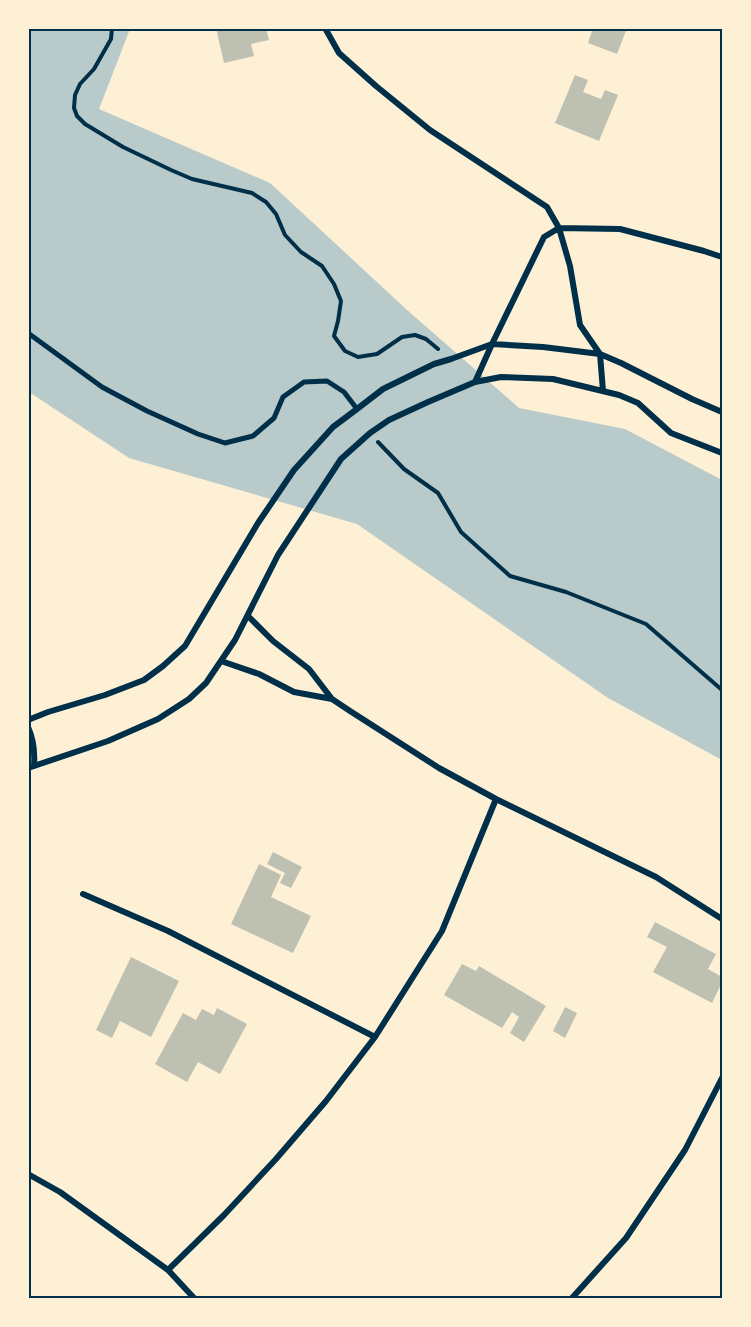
<svg xmlns="http://www.w3.org/2000/svg" width="751" height="1327" viewBox="0 0 751 1327" font-family="'Varela Round',sans-serif">
<style>
.green{fill:#b9caca}
.building{fill:#bec0b2}
.lines{fill:none;stroke-linecap:round;stroke-linejoin:round}
.path{stroke:#003049;stroke-width:4}
.pedestrian{stroke:#003049;stroke-width:5}
.minor{stroke:#003049;stroke-width:6}
.neatline{fill:none;stroke:#003049;stroke-width:2}
</style>
<rect width="100%" height="100%" fill="#fdf0d5"/>
<path class="green" d="M 28,29 L 130,29 L 99,109 L 270,183 L 406,309 L 519,408 L 625,429 L 722,480 L 722,760 L 608,698 L 357,524 L 129,458 L 29,392 Z"/>
<path class="building" d="M 216,28 L 266,28 L 269,40 L 251,44 L 254,56 L 224,63 Z
M 593,28 L 627,28 L 617,54 L 588,43 Z
M 575,75 L 588,80 L 583,92 L 601,99 L 605,90 L 618,95 L 599,141 L 555,123 Z
M 273,852 L 302,867 L 291,888 L 280,883 L 285,873 L 267,864 Z
M 259,864 L 281,875 L 271,897 L 311,916 L 293,953 L 231,924 Z
M 655,922 L 716,954 L 708,969 L 722,977 L 722,982 L 712,1003 L 653,972 L 667,947 L 647,937 Z
M 131,957 L 179,981 L 151,1037 L 120,1021 L 112,1038 L 96,1030 Z
M 462,964 L 476,971 L 479,966 L 546,1006 L 524,1042 L 510,1033 L 519,1017 L 512,1012 L 502,1028 L 444,995 Z
M 565,1007 L 577,1013 L 565,1038 L 553,1031 Z
M 217,1008 L 247,1024 L 220,1074 L 198,1062 L 187,1082 L 155,1064 L 183,1013 L 196,1020 L 202,1009 L 214,1015 Z"/>
<g class="lines">
<path class="path" d="M 112,28 L 111,39 L 94,69 L 80,84 L 75,95 L 74,108 L 77,116 L 85,124 L 123,147 L 171,170 L 192,179 L 252,193 L 266,202 L 276,214 L 285,235 L 301,252 L 322,266 L 334,284 L 341,301 L 338,321 L 334,336 L 345,351 L 358,357 L 377,354 L 402,337 L 415,335 L 426,339 L 438,349
M 378,442 L 404,469 L 438,493 L 461,532 L 510,576 L 566,592 L 646,624 L 722,690"/>
<path class="pedestrian" d="M 28,333 L 102,387 L 147,411 L 198,434 L 225,443 L 253,436 L 274,418 L 283,397 L 304,382 L 327,381 L 344,392 L 357,409"/>
<path class="minor" d="M 325,28 L 339,53 L 376,86 L 430,130 L 547,207 L 559,228 L 570,266 L 580,325 L 600,354 L 603,391
M 475,382 L 492,344 L 544,237 L 559,228 L 620,229 L 704,251 L 722,257
M 248,616 L 273,641 L 309,669 L 332,699 L 350,711 L 439,768 L 496,799 L 656,877 L 722,919
M 221,661 L 259,674 L 294,692 L 332,699
M 28,720 L 48,712 L 105,695 L 144,680 L 163,666 L 185,646 L 258,523 L 294,470 L 333,427 L 357,409 L 383,389 L 434,364 L 451,359 L 492,344 L 543,347 L 600,354 L 621,363 L 692,399 L 722,412
M 28,727 C 34,740 35,752 34,766
M 28,768 L 108,741 L 158,719 L 189,699 L 206,683 L 235,640 L 278,555 L 341,459 L 370,433 L 389,420 L 428,402 L 475,382 L 501,377 L 553,379 L 619,395 L 638,403 L 671,433 L 722,453
M 83,894 L 168,931 L 375,1037
M 28,1174 L 60,1192 L 168,1270 L 194,1298
M 168,1270 L 224,1215 L 276,1159 L 326,1101 L 375,1037 L 442,931 L 496,799
M 572,1298 L 626,1238 L 685,1150 L 722,1078"/>
</g>
<rect width="751" height="1327" fill="none" stroke="#fdf0d5" stroke-width="60"/>
<rect x="30" y="30" width="691" height="1267" class="neatline"/>
</svg>
